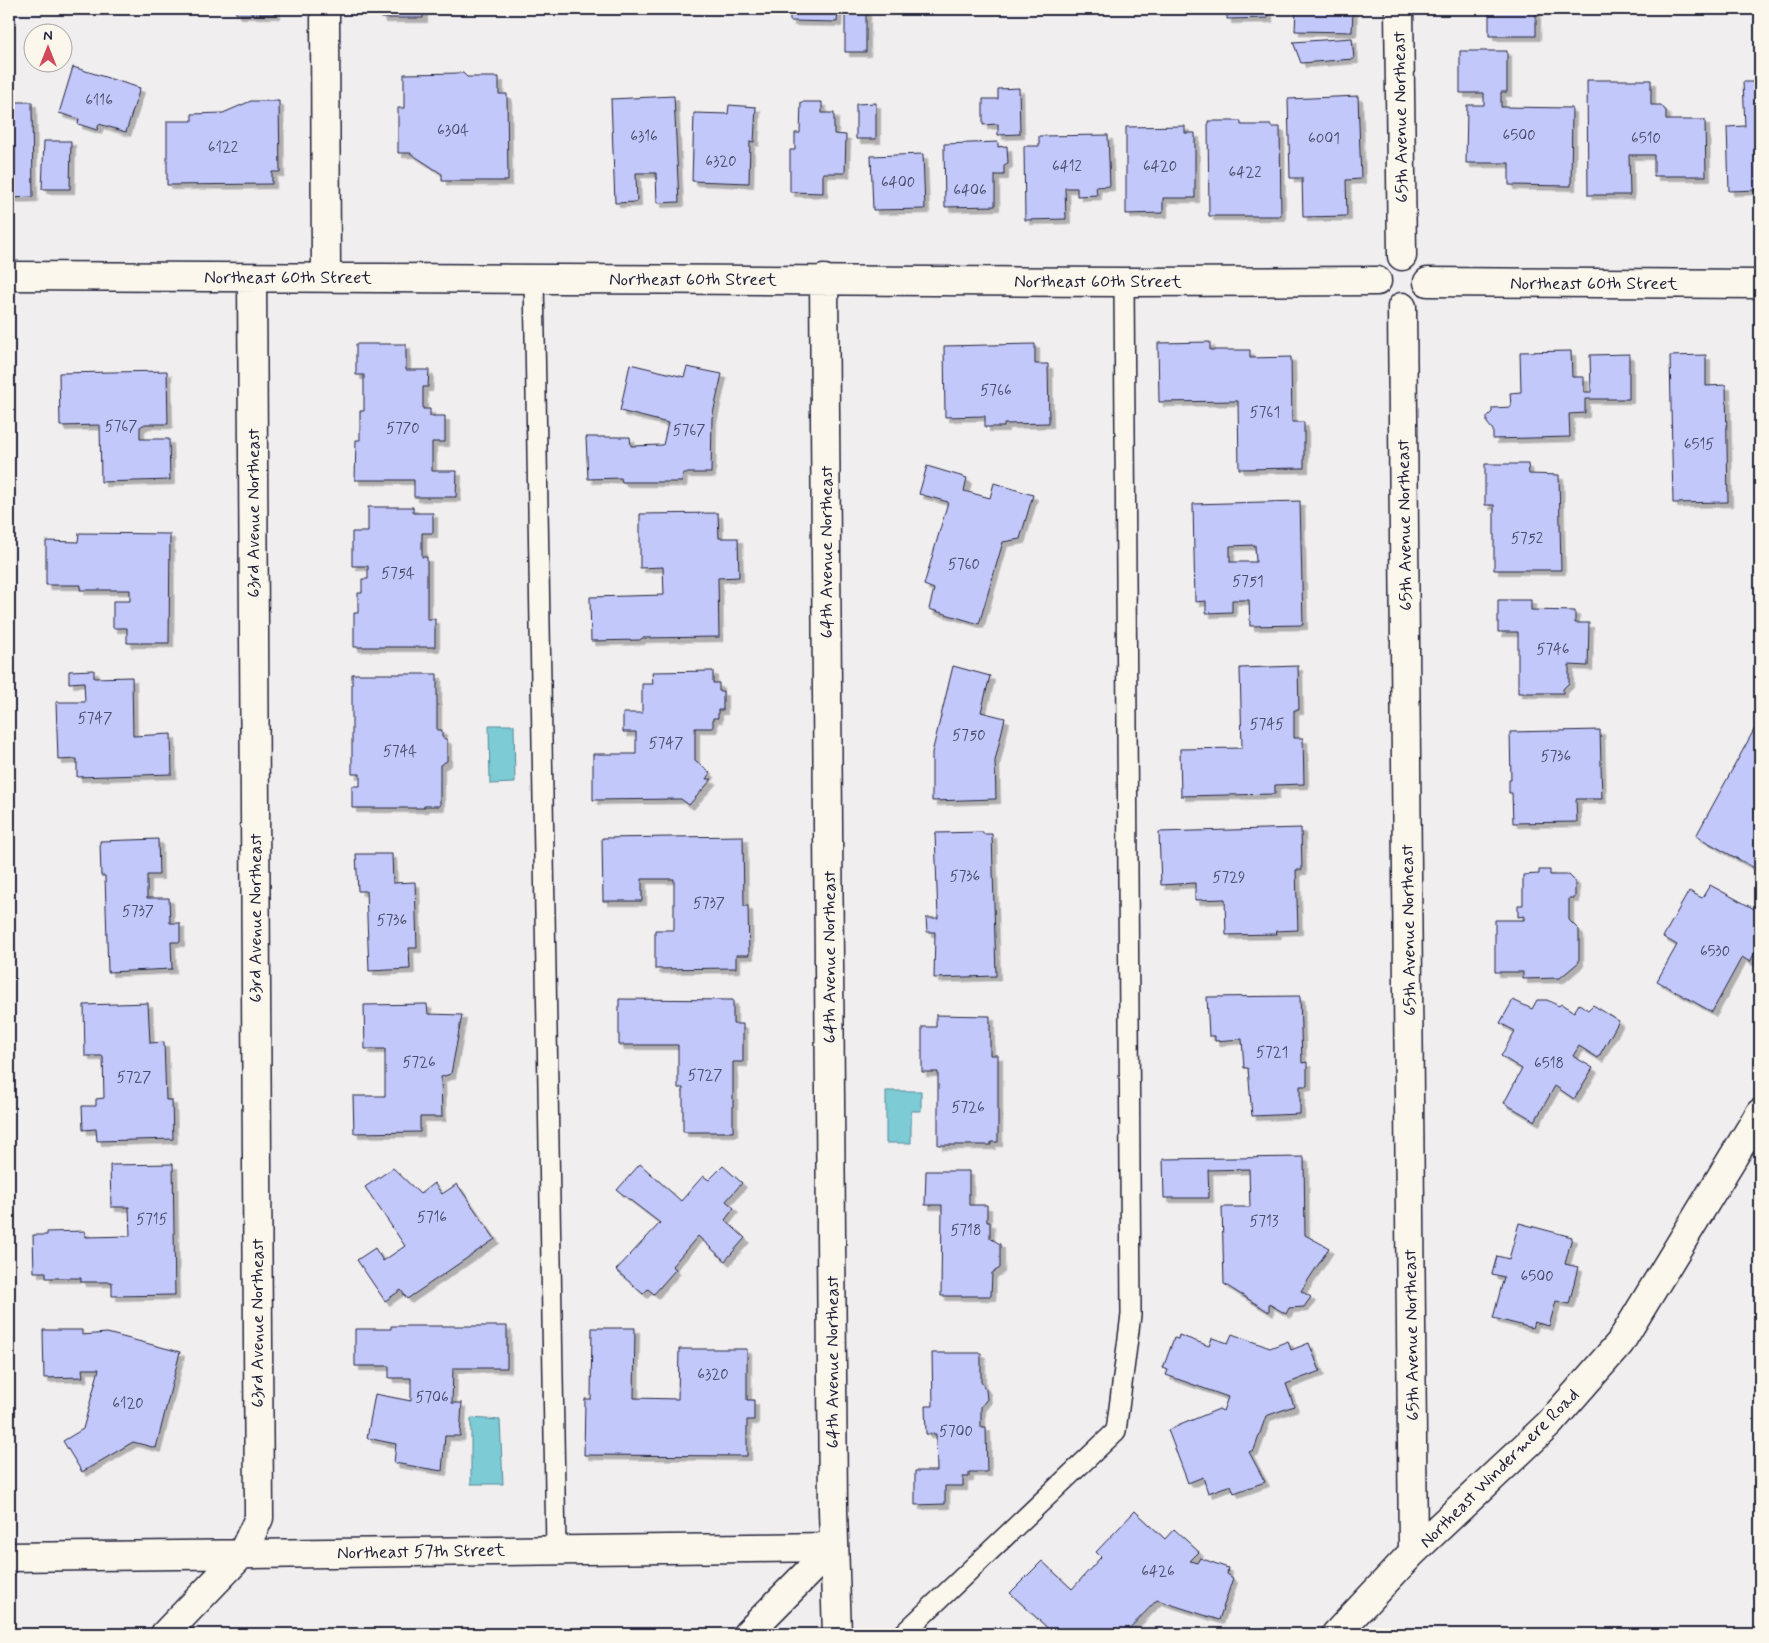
<svg xmlns="http://www.w3.org/2000/svg" width="1769" height="1643" viewBox="0 0 1769 1643" font-family="Mynerve,sans-serif">
<style>
.water{fill:#7bcbd5;stroke:#578797}
.building{fill:#c2c8fa;stroke:#22223b;fill-rule:evenodd;filter:url(#shadow)}
.lines{fill:none;stroke-linecap:round;stroke-linejoin:round}
.service-casing{stroke:#22223b;stroke-width:22}
.minor-casing{stroke:#22223b;stroke-width:31}
.service{stroke:#fbf7ec;stroke-width:19}
.minor{stroke:#fbf7ec;stroke-width:28}
.labels{text-anchor:middle;stroke-width:4.5;stroke-linejoin:round;paint-order:stroke}
.number-label{font-size:15px;fill:#4a4c6b}
.street-label{font-size:18px;fill:#22223b;stroke:#fbf7ec}
</style>
<defs>
<filter id="shadow"><feDropShadow dx="4.5" dy="4.5" stdDeviation="0" flood-color="#0004"/></filter>
</defs>
<rect width="100%" height="100%" fill="#f0eeef"/>
<filter id="ink" filterUnits="userSpaceOnUse"><feTurbulence type="fractalNoise" baseFrequency=".02" numOctaves="2"/><feDisplacementMap in="SourceGraphic" scale="10" xChannelSelector="R" yChannelSelector="G"/><feConvolveMatrix kernelMatrix="1 2 1 2 8 2 1 2 1" color-interpolation-filters="sRGB"/></filter>
<g filter="url(#ink)">
<path class="water" d="M 489,725 L 514,725 L 515,783 L 490,784 Z
M 886,1091 L 921,1091 L 921,1111 L 911,1111 L 911,1143 L 886,1143 Z
M 471,1418 L 500,1420 L 503,1484 L 471,1484 Z"/>
<path class="building" d="M 236,9 L 276,9 L 276,14 L 236,14 Z
M 381,9 L 423,9 L 423,18 L 381,18 Z
M 790,9 L 838,9 L 837,22 L 790,21 Z
M 845,9 L 866,9 L 866,52 L 845,52 Z
M 1227,9 L 1268,9 L 1268,18 L 1227,19 Z
M 1296,9 L 1353,9 L 1352,32 L 1295,31 Z
M 1489,9 L 1536,9 L 1536,36 L 1489,36 Z
M 1352,38 L 1354,59 L 1301,63 L 1293,42 Z
M 1460,51 L 1507,51 L 1507,92 L 1501,92 L 1501,107 L 1572,108 L 1571,186 L 1509,185 L 1509,163 L 1466,163 L 1467,105 L 1484,105 L 1484,93 L 1460,93 Z
M 73,67 L 140,88 L 126,132 L 99,124 L 97,130 L 78,124 L 79,119 L 59,113 Z
M 463,73 L 467,77 L 499,77 L 499,94 L 507,94 L 508,181 L 442,181 L 442,174 L 410,153 L 398,153 L 398,108 L 404,108 L 404,74 Z
M 1587,80 L 1651,80 L 1651,105 L 1661,105 L 1666,111 L 1666,120 L 1705,120 L 1706,176 L 1654,176 L 1654,155 L 1629,155 L 1630,195 L 1588,195 Z
M 1743,82 L 1760,82 L 1760,190 L 1729,191 L 1727,127 L 1745,126 Z
M 1019,88 L 1020,134 L 998,135 L 998,124 L 983,125 L 983,99 L 998,99 L 998,89 Z
M 674,96 L 679,202 L 657,203 L 656,173 L 636,173 L 637,202 L 615,203 L 611,99 Z
M 1358,96 L 1361,179 L 1346,180 L 1347,216 L 1303,217 L 1302,178 L 1290,178 L 1288,99 Z
M 251,101 L 279,101 L 280,172 L 272,172 L 272,184 L 167,185 L 167,121 L 192,121 L 192,114 L 223,113 Z
M 9,102 L 32,102 L 33,197 L 9,198 Z
M 801,102 L 822,102 L 822,113 L 834,113 L 834,134 L 846,135 L 845,173 L 823,173 L 823,193 L 790,192 L 790,150 L 795,150 L 795,133 L 800,133 Z
M 876,103 L 876,139 L 856,139 L 856,104 Z
M 729,105 L 756,107 L 754,142 L 750,141 L 749,183 L 692,181 L 694,113 L 728,114 Z
M 1208,121 L 1241,121 L 1241,125 L 1271,125 L 1271,127 L 1280,127 L 1281,216 L 1209,216 Z
M 1185,126 L 1185,133 L 1195,133 L 1195,198 L 1163,198 L 1163,213 L 1126,214 L 1126,127 Z
M 1108,135 L 1110,186 L 1096,187 L 1097,195 L 1077,196 L 1077,188 L 1065,188 L 1066,219 L 1025,220 L 1024,146 L 1039,146 L 1039,136 Z
M 44,141 L 71,141 L 70,189 L 42,189 Z
M 998,142 L 998,147 L 1007,146 L 1008,163 L 1004,165 L 1004,175 L 995,175 L 995,206 L 945,207 L 944,144 Z
M 923,154 L 925,209 L 873,210 L 871,156 Z
M 1210,342 L 1210,350 L 1250,350 L 1250,358 L 1291,357 L 1292,422 L 1304,422 L 1304,468 L 1239,469 L 1238,401 L 1159,402 L 1158,343 Z
M 356,344 L 406,344 L 406,370 L 429,370 L 428,387 L 423,387 L 423,409 L 430,409 L 430,416 L 445,416 L 445,442 L 432,442 L 432,471 L 457,471 L 456,497 L 414,497 L 414,480 L 355,480 L 356,440 L 360,440 L 360,411 L 364,411 L 364,375 L 356,375 Z
M 1035,344 L 1035,364 L 1048,364 L 1049,423 L 1004,424 L 1004,427 L 985,427 L 985,416 L 945,417 L 944,346 Z
M 1571,351 L 1572,377 L 1584,377 L 1584,392 L 1591,392 L 1590,355 L 1629,354 L 1629,399 L 1585,399 L 1585,413 L 1569,414 L 1570,437 L 1493,439 L 1493,430 L 1487,423 L 1487,417 L 1492,412 L 1492,408 L 1511,407 L 1510,393 L 1521,392 L 1520,352 Z
M 1706,355 L 1706,386 L 1726,385 L 1728,502 L 1673,503 L 1670,356 Z
M 630,364 L 684,377 L 687,367 L 722,374 L 712,418 L 711,473 L 683,473 L 682,482 L 622,482 L 621,478 L 588,479 L 586,437 L 630,437 L 631,446 L 663,445 L 668,423 L 620,411 Z
M 167,371 L 168,424 L 145,424 L 140,427 L 140,439 L 169,439 L 170,480 L 101,482 L 100,425 L 60,426 L 59,373 Z
M 1485,464 L 1528,464 L 1529,474 L 1559,475 L 1561,570 L 1494,570 L 1494,505 L 1485,505 Z
M 927,466 L 967,478 L 964,491 L 990,498 L 994,483 L 1033,495 L 1020,539 L 1003,542 L 979,624 L 929,609 L 934,589 L 924,585 L 948,502 L 919,494 Z
M 1300,501 L 1303,625 L 1250,626 L 1249,600 L 1232,600 L 1232,612 L 1206,613 L 1206,601 L 1195,602 L 1193,504 ZM 1255,545 L 1256,562 L 1230,562 L 1230,546 Z
M 368,507 L 413,507 L 413,513 L 433,513 L 433,533 L 422,533 L 422,557 L 427,557 L 427,619 L 435,619 L 435,647 L 354,647 L 354,613 L 358,613 L 358,593 L 362,593 L 362,579 L 368,579 L 368,566 L 352,566 L 352,532 L 368,532 Z
M 718,513 L 719,538 L 738,538 L 739,577 L 718,578 L 719,637 L 642,638 L 640,640 L 591,641 L 590,597 L 664,595 L 663,567 L 640,568 L 640,514 Z
M 79,533 L 170,534 L 169,643 L 127,643 L 127,628 L 113,628 L 113,601 L 130,601 L 130,590 L 80,590 L 81,585 L 46,585 L 46,541 L 78,542 Z
M 1498,600 L 1531,600 L 1531,610 L 1575,611 L 1575,623 L 1589,623 L 1588,666 L 1569,665 L 1569,683 L 1563,689 L 1563,693 L 1518,693 L 1518,632 L 1498,632 Z
M 953,666 L 990,676 L 981,712 L 1005,718 L 995,761 L 996,799 L 932,801 L 932,753 Z
M 1298,666 L 1299,710 L 1294,710 L 1294,738 L 1303,738 L 1304,784 L 1275,785 L 1275,794 L 1181,796 L 1180,749 L 1242,748 L 1240,668 Z
M 94,670 L 94,678 L 132,677 L 133,736 L 171,734 L 172,774 L 77,777 L 77,759 L 58,760 L 56,702 L 85,702 L 84,682 L 69,683 L 69,671 Z
M 713,671 L 713,683 L 719,683 L 719,691 L 723,691 L 723,710 L 718,710 L 718,718 L 713,718 L 713,728 L 695,728 L 695,760 L 710,773 L 706,779 L 712,779 L 689,805 L 681,799 L 593,800 L 593,754 L 636,754 L 636,732 L 623,732 L 623,713 L 642,713 L 642,684 L 653,684 L 652,672 Z
M 352,674 L 437,674 L 437,730 L 442,730 L 442,737 L 447,740 L 447,761 L 440,765 L 440,806 L 424,806 L 424,808 L 352,808 L 352,786 L 360,786 L 360,774 L 352,774 Z
M 1755,728 L 1760,731 L 1760,871 L 1696,836 Z
M 1600,730 L 1602,799 L 1576,799 L 1577,822 L 1513,823 L 1512,793 L 1509,793 L 1509,780 L 1511,780 L 1510,732 Z
M 1301,828 L 1302,870 L 1296,870 L 1298,930 L 1276,931 L 1277,934 L 1226,935 L 1225,899 L 1195,900 L 1195,883 L 1161,885 L 1159,832 Z
M 983,832 L 983,834 L 992,834 L 996,976 L 934,978 L 935,932 L 927,932 L 926,918 L 938,918 L 935,833 Z
M 743,836 L 744,906 L 748,906 L 749,955 L 736,955 L 736,968 L 655,969 L 655,930 L 674,930 L 674,879 L 642,879 L 642,901 L 603,901 L 602,838 Z
M 158,839 L 159,875 L 147,875 L 147,898 L 169,898 L 170,923 L 180,923 L 180,942 L 171,942 L 172,969 L 108,972 L 105,876 L 101,876 L 100,841 Z
M 356,854 L 392,854 L 393,883 L 415,882 L 417,948 L 409,948 L 410,969 L 369,971 L 366,891 L 358,891 Z
M 1539,870 L 1550,870 L 1550,875 L 1569,875 L 1575,881 L 1575,898 L 1569,898 L 1569,920 L 1579,930 L 1579,962 L 1560,978 L 1523,979 L 1523,972 L 1495,972 L 1495,920 L 1524,920 L 1524,916 L 1518,917 L 1518,905 L 1523,905 L 1523,875 L 1539,874 Z
M 1710,885 L 1760,912 L 1760,943 L 1750,962 L 1742,957 L 1712,1012 L 1657,981 L 1677,945 L 1663,937 L 1689,891 L 1702,898 Z
M 1300,996 L 1302,1063 L 1307,1062 L 1307,1086 L 1300,1086 L 1300,1114 L 1252,1116 L 1248,1068 L 1244,1068 L 1242,1039 L 1215,1041 L 1215,1036 L 1209,1036 L 1207,997 Z
M 619,999 L 733,1000 L 733,1024 L 743,1024 L 743,1062 L 733,1062 L 733,1132 L 683,1132 L 683,1088 L 678,1088 L 678,1045 L 619,1045 Z
M 1513,1000 L 1532,1009 L 1537,1000 L 1547,1000 L 1559,1006 L 1561,1004 L 1574,1012 L 1579,1004 L 1588,1010 L 1593,1005 L 1619,1021 L 1598,1058 L 1579,1046 L 1573,1056 L 1593,1068 L 1574,1099 L 1555,1086 L 1535,1121 L 1504,1103 L 1522,1069 L 1501,1056 L 1515,1031 L 1500,1023 Z
M 148,1003 L 150,1043 L 164,1042 L 166,1100 L 172,1100 L 173,1139 L 97,1141 L 96,1129 L 83,1130 L 82,1106 L 96,1106 L 96,1099 L 104,1098 L 103,1056 L 85,1056 L 84,1005 Z
M 427,1004 L 428,1014 L 462,1015 L 451,1074 L 441,1077 L 442,1117 L 420,1117 L 420,1132 L 354,1133 L 353,1096 L 385,1096 L 385,1049 L 365,1049 L 364,1005 Z
M 936,1015 L 990,1016 L 990,1055 L 998,1055 L 998,1142 L 991,1142 L 991,1145 L 938,1145 L 938,1072 L 922,1072 L 922,1027 L 936,1027 Z
M 1304,1157 L 1305,1235 L 1329,1248 L 1301,1291 L 1311,1297 L 1304,1307 L 1289,1308 L 1286,1314 L 1269,1304 L 1269,1312 L 1224,1284 L 1222,1207 L 1250,1207 L 1249,1169 L 1208,1170 L 1209,1198 L 1164,1198 L 1163,1159 Z
M 173,1164 L 175,1295 L 112,1296 L 112,1282 L 81,1282 L 81,1278 L 46,1278 L 46,1272 L 34,1272 L 33,1235 L 47,1235 L 47,1232 L 85,1231 L 86,1237 L 130,1236 L 129,1207 L 111,1207 L 110,1165 Z
M 640,1164 L 681,1201 L 703,1176 L 709,1180 L 723,1166 L 742,1183 L 726,1201 L 734,1208 L 725,1220 L 745,1238 L 725,1261 L 698,1236 L 672,1266 L 676,1269 L 654,1294 L 648,1289 L 643,1294 L 616,1270 L 660,1223 L 617,1190 Z
M 393,1168 L 420,1194 L 434,1183 L 442,1194 L 457,1184 L 495,1239 L 407,1299 L 401,1290 L 385,1301 L 357,1260 L 375,1248 L 383,1261 L 405,1246 L 365,1187 Z
M 926,1171 L 969,1171 L 969,1205 L 987,1205 L 987,1222 L 990,1222 L 990,1238 L 1000,1244 L 1000,1268 L 992,1273 L 991,1296 L 941,1296 L 942,1205 L 925,1205 Z
M 1519,1223 L 1572,1237 L 1565,1264 L 1578,1267 L 1569,1304 L 1556,1301 L 1549,1326 L 1534,1322 L 1532,1328 L 1493,1318 L 1504,1277 L 1492,1274 L 1497,1256 L 1509,1259 Z
M 391,1326 L 507,1326 L 507,1368 L 453,1368 L 452,1403 L 462,1403 L 460,1436 L 445,1436 L 442,1471 L 394,1463 L 396,1444 L 367,1438 L 375,1394 L 411,1401 L 411,1378 L 389,1378 L 389,1366 L 355,1366 L 355,1329 L 391,1329 Z
M 592,1328 L 635,1328 L 634,1398 L 678,1399 L 679,1349 L 747,1349 L 747,1400 L 754,1400 L 754,1420 L 747,1420 L 747,1456 L 584,1455 L 585,1399 L 591,1399 Z
M 43,1330 L 82,1330 L 82,1335 L 107,1333 L 180,1352 L 156,1448 L 133,1442 L 82,1472 L 63,1441 L 83,1429 L 99,1369 L 82,1369 L 83,1377 L 44,1378 Z
M 1232,1334 L 1270,1348 L 1288,1341 L 1291,1350 L 1309,1343 L 1320,1371 L 1286,1384 L 1294,1406 L 1266,1416 L 1254,1450 L 1249,1452 L 1265,1482 L 1234,1493 L 1231,1485 L 1208,1493 L 1203,1477 L 1188,1483 L 1168,1430 L 1219,1409 L 1223,1411 L 1228,1397 L 1166,1375 L 1168,1370 L 1163,1368 L 1174,1338 L 1178,1339 L 1179,1335 L 1209,1346 L 1212,1338 L 1228,1343 Z
M 932,1353 L 981,1353 L 981,1382 L 986,1390 L 987,1399 L 981,1407 L 981,1427 L 986,1427 L 987,1472 L 969,1472 L 969,1477 L 963,1477 L 963,1486 L 945,1486 L 945,1504 L 915,1505 L 915,1471 L 937,1471 L 936,1434 L 926,1434 L 925,1406 L 933,1406 Z
M 1135,1511 L 1165,1539 L 1174,1529 L 1199,1552 L 1190,1561 L 1197,1563 L 1200,1558 L 1228,1568 L 1227,1574 L 1233,1578 L 1219,1620 L 1157,1600 L 1124,1634 L 1054,1634 L 1010,1593 L 1042,1561 L 1072,1589 L 1101,1557 L 1096,1552 Z"/>
<g class="lines">
<defs>
<path id="service" d="M 534,278 L 556,1549
M 903,1634 L 1116,1431 L 1131,1315 L 1124,282"/>
<path id="minor" d="M 325,9 L 326,277
M 1399,9 L 1402,256
M 9,276 L 1124,282 L 1377,281
M 824,279 L 833,1510 L 837,1634
M 1428,282 L 1760,284
M 1402,307 L 1413,1552
M 9,1557 L 833,1547
M 165,1634 L 242,1554 L 259,1518 L 252,278
M 747,1634 L 833,1547
M 1336,1634 L 1413,1552 L 1549,1424 L 1620,1343 L 1760,1113"/>
</defs>
<use href="#service" class="service-casing"/>
<use href="#minor" class="minor-casing"/>
<use href="#service" class="service"/>
<use href="#minor" class="minor"/>
</g>
</g>
<g class="labels">
<g class="number-label">
<text x="99" y="105">6116</text>
<text x="453" y="135">6304</text>
<text x="1519" y="140">6500</text>
<text x="644" y="141">6316</text>
<text x="1324" y="143">6001</text>
<text x="1646" y="143">6510</text>
<text x="223" y="152">6122</text>
<text x="721" y="166">6320</text>
<text x="1067" y="171">6412</text>
<text x="1160" y="171">6420</text>
<text x="1245" y="177">6422</text>
<text x="898" y="187">6400</text>
<text x="970" y="195">6406</text>
<text x="996" y="395">5766</text>
<text x="1265" y="417">5761</text>
<text x="121" y="431">5767</text>
<text x="403" y="433">5770</text>
<text x="689" y="435">5767</text>
<text x="1699" y="449">6515</text>
<text x="1527" y="543">5752</text>
<text x="964" y="569">5760</text>
<text x="398" y="578">5754</text>
<text x="1248" y="586">5751</text>
<text x="1553" y="654">5746</text>
<text x="95" y="723">5747</text>
<text x="1267" y="729">5745</text>
<text x="969" y="740">5750</text>
<text x="666" y="748">5747</text>
<text x="400" y="756">5744</text>
<text x="1556" y="761">5736</text>
<text x="965" y="881">5736</text>
<text x="1229" y="882">5729</text>
<text x="709" y="908">5737</text>
<text x="138" y="916">5737</text>
<text x="392" y="925">5736</text>
<text x="1715" y="956">6530</text>
<text x="1272" y="1057">5721</text>
<text x="419" y="1067">5726</text>
<text x="1549" y="1068">6518</text>
<text x="705" y="1080">5727</text>
<text x="134" y="1082">5727</text>
<text x="968" y="1112">5726</text>
<text x="432" y="1222">5716</text>
<text x="152" y="1224">5715</text>
<text x="1264" y="1226">5713</text>
<text x="966" y="1235">5718</text>
<text x="1537" y="1281">6500</text>
<text x="713" y="1379">6320</text>
<text x="432" y="1402">5706</text>
<text x="128" y="1408">6120</text>
<text x="956" y="1436">5700</text>
<text x="1158" y="1576">6426</text>
</g>
<g class="street-label">
<text transform="translate(1400 117) rotate(-91)" y="6">65th Avenue Northeast</text>
<text x="288" y="283">Northeast 60th Street</text>
<text x="693" y="285">Northeast 60th Street</text>
<text x="1098" y="287">Northeast 60th Street</text>
<text x="1594" y="289">Northeast 60th Street</text>
<text transform="translate(253 513) rotate(-90)" y="6">63rd Avenue Northeast</text>
<text transform="translate(1404 525) rotate(-91)" y="6">65th Avenue Northeast</text>
<text transform="translate(826 552) rotate(-90)" y="6">64th Avenue Northeast</text>
<text transform="translate(255 918) rotate(-90)" y="6">63rd Avenue Northeast</text>
<text transform="translate(1408 930) rotate(-91)" y="6">65th Avenue Northeast</text>
<text transform="translate(829 957) rotate(-90)" y="6">64th Avenue Northeast</text>
<text transform="translate(257 1323) rotate(-90)" y="6">63rd Avenue Northeast</text>
<text transform="translate(1411 1335) rotate(-91)" y="6">65th Avenue Northeast</text>
<text transform="translate(832 1362) rotate(-90)" y="6">64th Avenue Northeast</text>
<text transform="translate(1499 1468) rotate(-45)" y="6">Northeast Windermere Road</text>
<text transform="translate(421 1551) rotate(-1)" y="6">Northeast 57th Street</text>
</g>
</g>
<rect width="1769" height="1643" fill="none" stroke="#fbf7ec" stroke-width="30"/>
<rect x="15" y="15" width="1739" height="1613" fill="none" stroke="#22223b" stroke-width="2" filter="url(#ink)"/>
<g transform="translate(48 48)"><circle r="24" fill="#fbf7ec" stroke="#a4a2a5"/>
<path d="M0-4L9 19L0 12L-9 19Z" fill="#d1495b"/>
<text y="-8" font-size="14" font-weight="bold" text-anchor="middle" fill="#22223b">N</text>
</g>
</svg>
